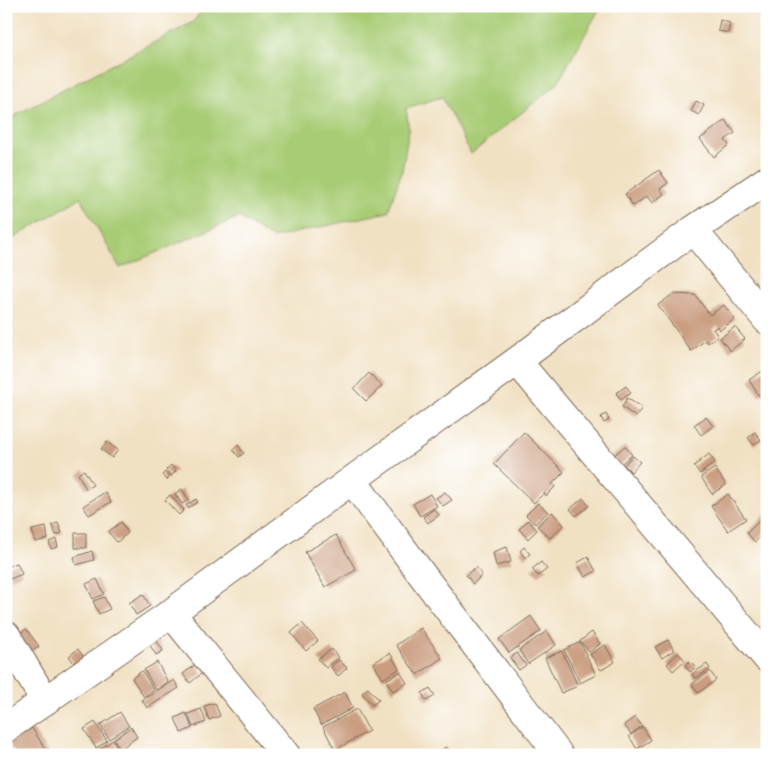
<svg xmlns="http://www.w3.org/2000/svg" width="773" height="761" viewBox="0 0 773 761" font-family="'Sorts Mill Goudy',serif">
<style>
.green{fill:#a8cc75;stroke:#727b4a}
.building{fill:#ca9d80}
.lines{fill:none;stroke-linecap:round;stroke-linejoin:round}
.minor-casing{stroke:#7b6a58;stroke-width:30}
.minor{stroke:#fff;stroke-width:28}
</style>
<rect width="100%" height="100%" fill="#fff"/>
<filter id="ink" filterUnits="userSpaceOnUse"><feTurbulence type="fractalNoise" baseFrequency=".02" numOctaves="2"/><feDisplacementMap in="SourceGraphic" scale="10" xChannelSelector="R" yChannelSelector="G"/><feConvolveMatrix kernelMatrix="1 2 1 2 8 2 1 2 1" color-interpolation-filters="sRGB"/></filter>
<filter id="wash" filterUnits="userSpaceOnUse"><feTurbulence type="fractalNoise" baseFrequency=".0096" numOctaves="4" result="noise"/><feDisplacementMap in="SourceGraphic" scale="20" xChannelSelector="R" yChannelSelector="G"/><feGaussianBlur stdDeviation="1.12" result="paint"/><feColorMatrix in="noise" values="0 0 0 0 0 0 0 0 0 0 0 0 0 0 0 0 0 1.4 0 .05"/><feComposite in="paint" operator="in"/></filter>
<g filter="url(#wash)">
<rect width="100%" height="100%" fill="#f1e1c3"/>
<path class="green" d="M 205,6 L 601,6 L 557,84 L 471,154 L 442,97 L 406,108 L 409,130 L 402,171 L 388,212 L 272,238 L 239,217 L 120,268 L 80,198 L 6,243 L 6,120 L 193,22 Z"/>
<g id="blocks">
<path class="building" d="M 720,20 L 730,23 L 728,33 L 718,31 Z
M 696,101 L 704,105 L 699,115 L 691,111 Z
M 725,120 L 735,133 L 725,140 L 729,145 L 714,157 L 700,139 Z
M 659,170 L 668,183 L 660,189 L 664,194 L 652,203 L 647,196 L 633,206 L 625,194 Z
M 673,294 L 695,295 L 710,315 L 724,305 L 735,319 L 720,330 L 718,326 L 713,329 L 718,336 L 708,343 L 706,340 L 691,351 L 658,305 Z
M 735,327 L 745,339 L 730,351 L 720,338 Z
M 764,370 L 767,375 L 767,391 L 759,396 L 749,380 Z
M 369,373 L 382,386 L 366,401 L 354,389 Z
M 626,386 L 631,393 L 621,400 L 616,393 Z
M 627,398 L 642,408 L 636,417 L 622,407 Z
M 606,414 L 609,420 L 604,423 L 601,417 Z
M 706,417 L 713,426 L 701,435 L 694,425 Z
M 524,432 L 564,472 L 552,484 L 555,487 L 546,496 L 544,493 L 534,503 L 494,464 Z
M 755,432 L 761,440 L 754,445 L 748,438 Z
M 107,442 L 118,450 L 112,458 L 101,449 Z
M 238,445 L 244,453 L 239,457 L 233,450 Z
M 625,446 L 632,455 L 620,465 L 613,456 Z
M 709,454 L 715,462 L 700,474 L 694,466 Z
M 633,456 L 640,462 L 631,472 L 624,465 Z
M 171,465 L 176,471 L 171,476 L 166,470 Z
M 715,468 L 726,485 L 712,494 L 701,477 Z
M 84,470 L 93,485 L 86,489 L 78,474 Z
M 165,472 L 169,477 L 167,480 L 162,475 Z
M 182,489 L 189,500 L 182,504 L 175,494 Z
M 105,492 L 111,502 L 89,515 L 83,506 Z
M 445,492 L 452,500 L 443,506 L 436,498 Z
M 430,494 L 437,506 L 420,516 L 413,504 Z
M 728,494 L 746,519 L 728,531 L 711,506 Z
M 170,495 L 184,510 L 179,515 L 165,500 Z
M 583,498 L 589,506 L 576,516 L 570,509 Z
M 196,499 L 198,502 L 188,508 L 186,505 Z
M 538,503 L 548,512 L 535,524 L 526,515 Z
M 434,509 L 439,515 L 428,523 L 423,517 Z
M 552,512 L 564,525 L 550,538 L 537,526 Z
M 766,514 L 767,515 L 767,530 L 755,542 L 747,533 Z
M 528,520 L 537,530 L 528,539 L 519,529 Z
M 121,522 L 128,533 L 117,542 L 108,532 Z
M 58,523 L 62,533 L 56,535 L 52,525 Z
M 46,527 L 48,539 L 35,542 L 32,530 Z
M 75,533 L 86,533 L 86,548 L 75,548 Z
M 336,535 L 356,570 L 325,587 L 305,552 Z
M 56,539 L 58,547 L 51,549 L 49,542 Z
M 507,547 L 511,562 L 496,566 L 493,552 Z
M 524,547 L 530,554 L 525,558 L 520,551 Z
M 92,551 L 94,560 L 76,565 L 74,557 Z
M 588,557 L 596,571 L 585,577 L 577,563 Z
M 541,562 L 547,569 L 538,576 L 532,569 Z
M 17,563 L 22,574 L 10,579 L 6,567 Z
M 476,567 L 482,575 L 473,584 L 466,575 Z
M 97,579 L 104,594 L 93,599 L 86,584 Z
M 143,594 L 150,606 L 136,615 L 129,603 Z
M 104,597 L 110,609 L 99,614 L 93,601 Z
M 531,616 L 541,631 L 509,653 L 499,639 Z
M 302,623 L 318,641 L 306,651 L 291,633 Z
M 421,628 L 442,658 L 417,675 L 396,645 Z
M 26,629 L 39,646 L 29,654 L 15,637 Z
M 547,631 L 556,645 L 528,664 L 519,650 Z
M 592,632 L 600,644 L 589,652 L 580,641 Z
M 668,640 L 674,650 L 662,658 L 655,647 Z
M 157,641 L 163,651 L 156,655 L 150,645 Z
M 580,642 L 596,675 L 580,683 L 564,650 Z
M 605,645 L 615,662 L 601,670 L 590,654 Z
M 78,649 L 85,659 L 76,666 L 69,656 Z
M 332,649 L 339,658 L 326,668 L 318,659 Z
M 562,651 L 578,686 L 561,693 L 545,658 Z
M 390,653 L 399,669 L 383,679 L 373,663 Z
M 517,653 L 526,665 L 519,670 L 510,658 Z
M 678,653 L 685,660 L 673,671 L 667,664 Z
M 339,660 L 347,668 L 338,676 L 331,667 Z
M 690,661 L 696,667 L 690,672 L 685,666 Z
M 157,662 L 168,682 L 156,690 L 144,670 Z
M 196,664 L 202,673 L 190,683 L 183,674 Z
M 707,664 L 710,669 L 695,679 L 692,674 Z
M 142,671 L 154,690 L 144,697 L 132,678 Z
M 710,671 L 716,680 L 698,693 L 692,684 Z
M 400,672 L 407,683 L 393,691 L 386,680 Z
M 174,680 L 179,688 L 147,708 L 142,700 Z
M 368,688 L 379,700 L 372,705 L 362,693 Z
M 430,688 L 435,696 L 426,701 L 422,693 Z
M 345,692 L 353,708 L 321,725 L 313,709 Z
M 215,703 L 220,716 L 209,720 L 204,706 Z
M 201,709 L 206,722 L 193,727 L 188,714 Z
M 357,709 L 369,731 L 335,750 L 323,727 Z
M 120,712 L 129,726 L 109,739 L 100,725 Z
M 186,713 L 192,728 L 181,733 L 175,718 Z
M 635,717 L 642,726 L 631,734 L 624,725 Z
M 95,722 L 107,741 L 96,748 L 84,729 Z
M 131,727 L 137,737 L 120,749 L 114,739 Z
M 643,727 L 651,740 L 637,749 L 629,736 Z
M 32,728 L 49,755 L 16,755 L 8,743 Z
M 113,740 L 119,750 L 112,755 L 104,755 L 100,749 Z
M 446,747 L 451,755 L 434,755 Z"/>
</g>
</g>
<g filter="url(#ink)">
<use href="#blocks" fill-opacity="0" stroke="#7b6a58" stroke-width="1"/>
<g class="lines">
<defs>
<path id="minor" d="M 693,230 L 767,320
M 517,361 L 767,658
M 352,480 L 423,576 L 559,755
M 171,613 L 286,755
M 6,635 L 45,701
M 6,728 L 171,613 L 352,480 L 517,361 L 693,230 L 767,180"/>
</defs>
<use href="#minor" class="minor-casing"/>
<use href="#minor" class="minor"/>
</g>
</g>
<rect width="773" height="761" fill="none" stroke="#fff" stroke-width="25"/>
</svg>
